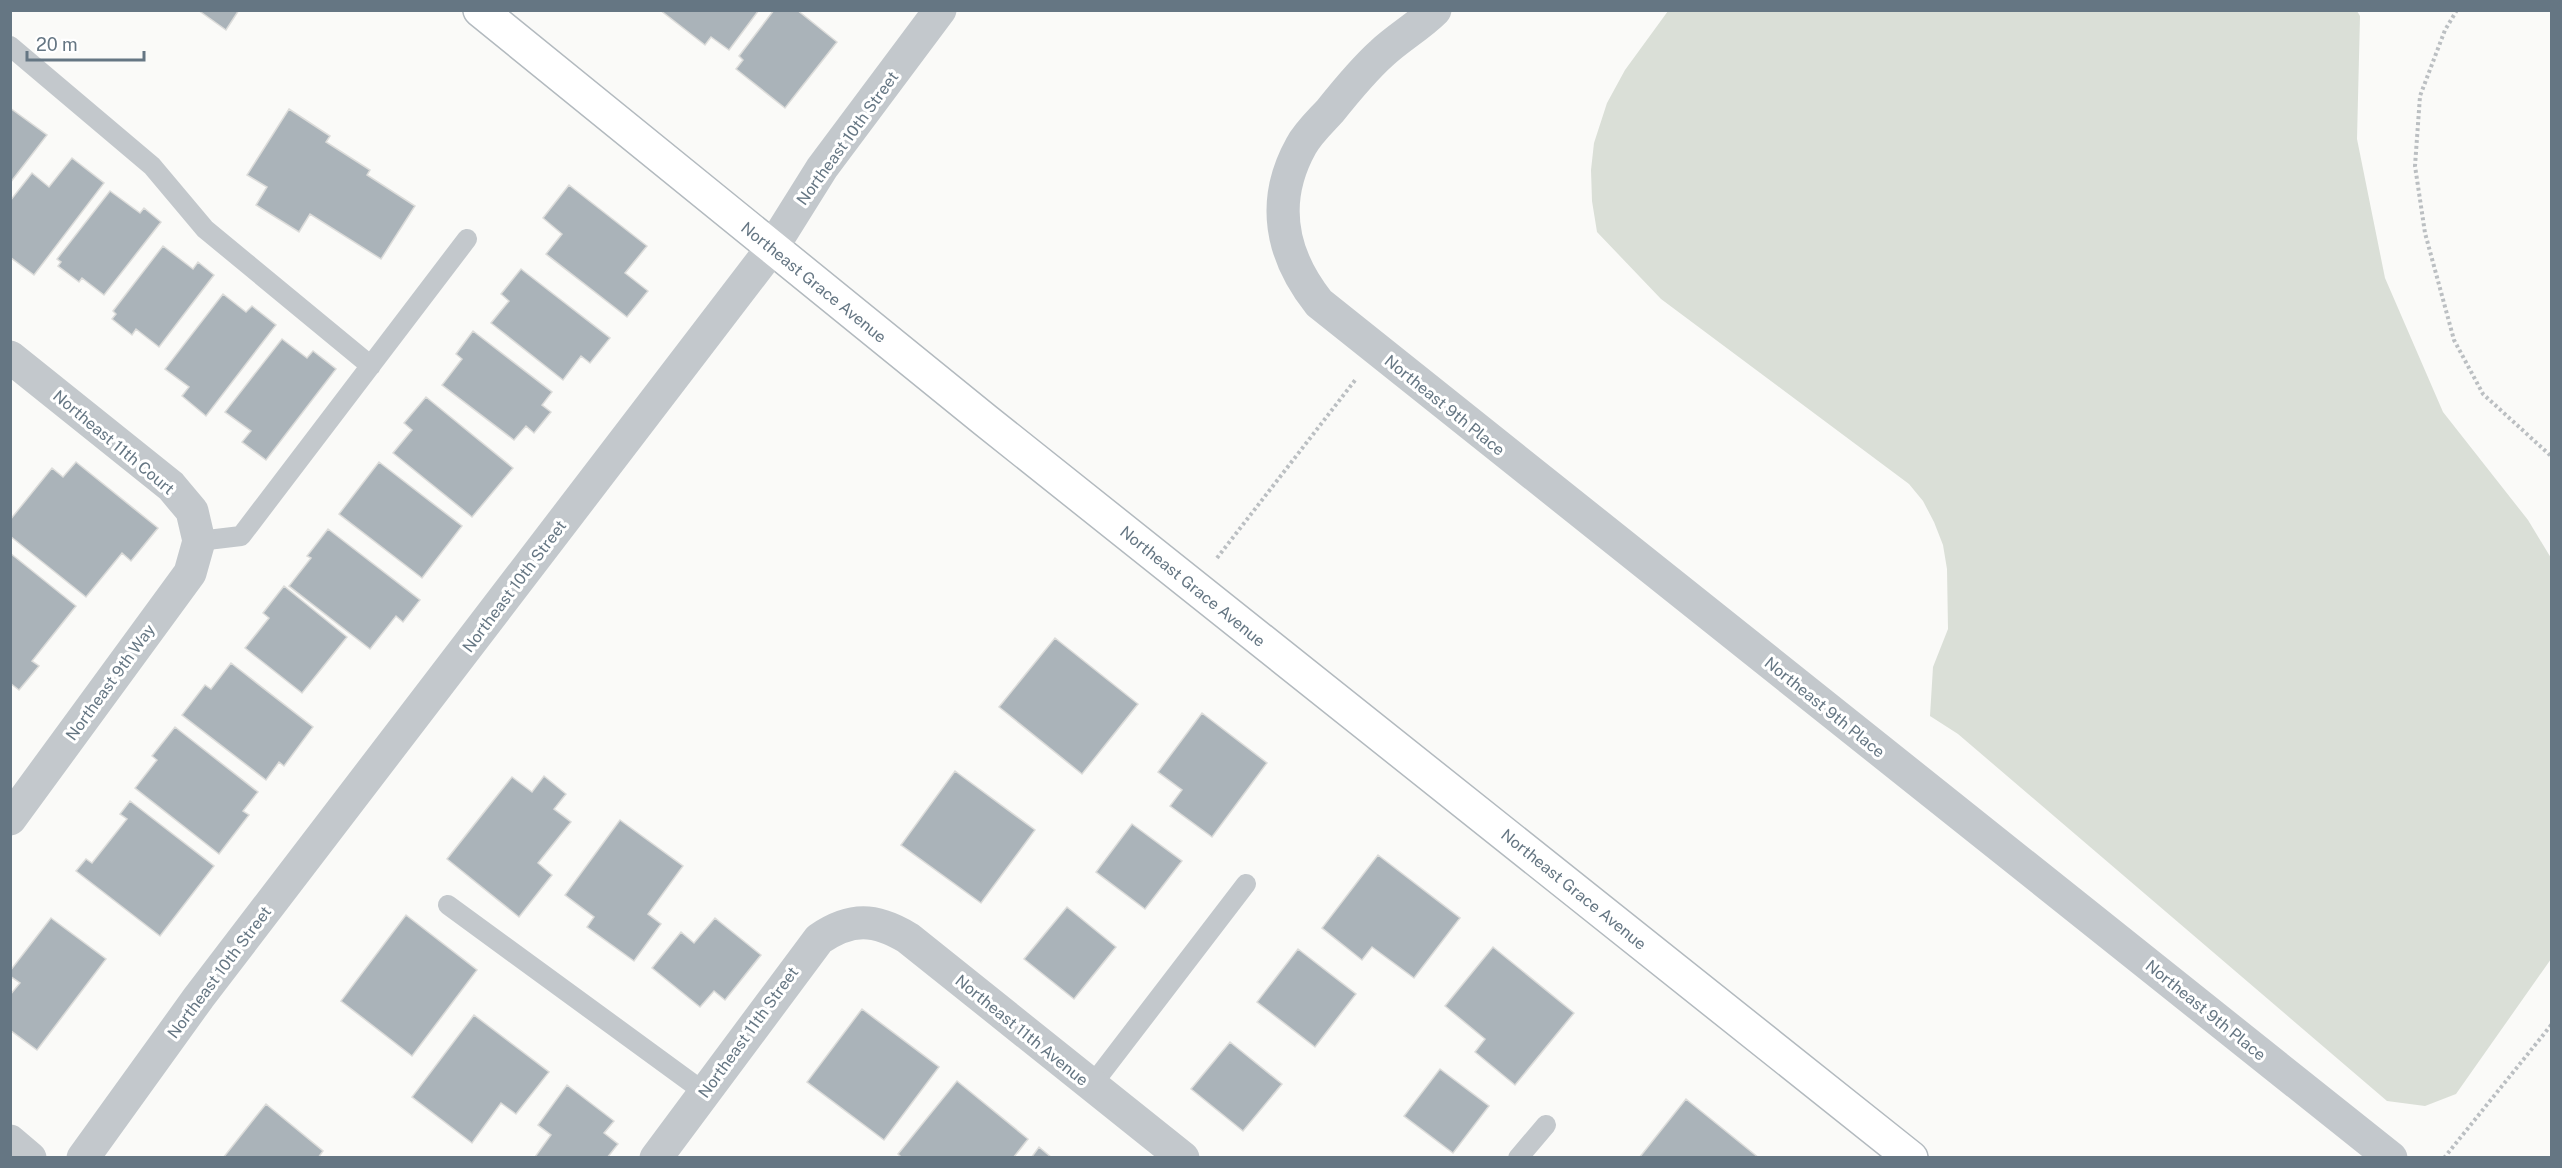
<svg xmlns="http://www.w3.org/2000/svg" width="2562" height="1168" viewBox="0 0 2562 1168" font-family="'Public Sans',sans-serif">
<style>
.green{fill:#dadfd7}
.building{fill:#aab3b9;stroke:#dcdcda;stroke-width:1.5}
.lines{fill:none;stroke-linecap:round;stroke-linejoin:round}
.secondary-casing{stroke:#b3babf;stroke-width:36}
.path{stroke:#bbbfc2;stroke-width:4;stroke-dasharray:3 3;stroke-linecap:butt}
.service{stroke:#c3c8cc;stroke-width:20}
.minor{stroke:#c3c8cc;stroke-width:33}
.tertiary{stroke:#c3c8cc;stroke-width:33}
.secondary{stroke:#fff;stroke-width:33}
.labels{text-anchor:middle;stroke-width:6;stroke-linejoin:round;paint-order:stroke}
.street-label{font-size:16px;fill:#657683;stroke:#fff}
</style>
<rect width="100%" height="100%" fill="#fafaf8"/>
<path class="green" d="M 1668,11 L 2357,11 L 2360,16 L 2357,139 L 2385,278 L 2443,412 L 2528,520 L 2551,558 L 2551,959 L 2456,1094 L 2425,1106 L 2387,1101 L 1958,734 L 1930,716 L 1933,667 L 1948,629 L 1947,569 L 1943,545 L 1934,522 L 1923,501 L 1909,484 L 1661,299 L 1597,232 L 1592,201 L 1591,170 L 1594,143 L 1607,103 L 1625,70 Z"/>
<path class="building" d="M 198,10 L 239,10 L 226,30 Z
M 660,10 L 759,10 L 729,50 L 711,37 L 705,45 Z
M 774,10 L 797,10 L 837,42 L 785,108 L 736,69 L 743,60 L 739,56 Z
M 10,108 L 47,135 L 10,183 Z
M 289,109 L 330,136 L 326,142 L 370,170 L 367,175 L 415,206 L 381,259 L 310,214 L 299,232 L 256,205 L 267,187 L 247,175 Z
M 72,158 L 104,183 L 34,275 L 10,257 L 10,201 L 32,173 L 49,187 Z
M 569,185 L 647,246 L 625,273 L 648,291 L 627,317 L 546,254 L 562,234 L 543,218 Z
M 110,191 L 140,213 L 144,208 L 161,222 L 104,295 L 82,278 L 79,282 L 58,266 L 61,262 L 57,259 Z
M 163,246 L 193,269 L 198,262 L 214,275 L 159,347 L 136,329 L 132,335 L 112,319 L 116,314 L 113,311 Z
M 521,269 L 610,338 L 590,363 L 581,356 L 563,380 L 491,323 L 509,301 L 501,294 Z
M 223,294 L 246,312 L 252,306 L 276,325 L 206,416 L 182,396 L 189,387 L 165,369 Z
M 473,331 L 552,392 L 542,405 L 551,412 L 534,433 L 526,426 L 514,440 L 442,385 L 462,359 L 456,354 Z
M 282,339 L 307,358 L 313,351 L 336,369 L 266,460 L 242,442 L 251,431 L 225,412 Z
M 426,397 L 513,468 L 472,517 L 393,453 L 412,430 L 404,423 Z
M 76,462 L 158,528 L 131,561 L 122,553 L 86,597 L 10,536 L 10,520 L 52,468 L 63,477 Z
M 379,462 L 462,526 L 422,578 L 339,514 Z
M 328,529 L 420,600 L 403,622 L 396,616 L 370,649 L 289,586 L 311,558 L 307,556 Z
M 10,553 L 76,606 L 32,661 L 39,666 L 19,690 L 10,683 Z
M 284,586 L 347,637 L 302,693 L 245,648 L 269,618 L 263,613 Z
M 1055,638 L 1138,704 L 1082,774 L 999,707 Z
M 231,663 L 313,727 L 284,766 L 279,762 L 266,780 L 182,715 L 205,685 L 211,689 Z
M 1202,713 L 1267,763 L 1212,837 L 1170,806 L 1182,790 L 1158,772 Z
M 175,727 L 258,792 L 243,811 L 249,815 L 219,854 L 135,788 L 157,760 L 152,756 Z
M 955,771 L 1035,830 L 981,903 L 901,845 Z
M 544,776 L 566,794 L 554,809 L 571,822 L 538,863 L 552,875 L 519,917 L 447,859 L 512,777 L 532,792 Z
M 130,801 L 214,866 L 160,936 L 76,871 L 86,859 L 92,863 L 127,819 L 120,814 Z
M 620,820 L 683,866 L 648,914 L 661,924 L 634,961 L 587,927 L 594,917 L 565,895 Z
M 1132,824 L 1182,861 L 1145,909 L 1096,872 Z
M 1378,855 L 1460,918 L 1414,978 L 1372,947 L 1362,960 L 1322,928 Z
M 1067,907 L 1116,947 L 1074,999 L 1024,959 Z
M 406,915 L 477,970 L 412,1056 L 341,1001 Z
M 51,918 L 106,959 L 37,1050 L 10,1030 L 10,995 L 20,983 L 10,976 L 10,971 Z
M 715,918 L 761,955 L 725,1000 L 714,991 L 700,1007 L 652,968 L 681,932 L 694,943 Z
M 1493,947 L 1574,1013 L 1515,1085 L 1475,1052 L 1485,1039 L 1445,1006 Z
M 1298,949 L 1356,994 L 1315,1047 L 1257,1002 Z
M 862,1009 L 939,1067 L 884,1140 L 807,1082 Z
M 474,1015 L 549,1072 L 516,1114 L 501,1103 L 472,1143 L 412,1097 Z
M 1230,1042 L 1282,1084 L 1243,1131 L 1191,1089 Z
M 1440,1069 L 1489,1106 L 1453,1153 L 1404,1116 Z
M 957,1081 L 1028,1139 L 1013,1158 L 902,1158 L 898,1154 Z
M 567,1085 L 614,1121 L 604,1133 L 618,1144 L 607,1158 L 535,1157 L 551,1135 L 538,1125 Z
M 1686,1099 L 1759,1158 L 1639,1158 Z
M 266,1104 L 323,1151 L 318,1158 L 223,1158 Z
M 1039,1147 L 1052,1158 L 1031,1158 Z"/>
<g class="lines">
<defs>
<path id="secondary" d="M 480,10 L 985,420 L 1911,1158"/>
</defs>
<use href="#secondary" class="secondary-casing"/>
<path class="path" d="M 2457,10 L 2445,30 L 2420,96 L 2415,166 L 2425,233 L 2454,340 L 2483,394 L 2552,457
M 1217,558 L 1356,379
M 2444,1158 L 2552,1024"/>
<path class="service" d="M 10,46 L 152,166 L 205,229 L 371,366
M 199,541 L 241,536 L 467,239
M 448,905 L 704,1092
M 1092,1085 L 1246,884
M 1518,1158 L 1546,1125"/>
<path class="minor" d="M 1435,10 C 1419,26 1398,38 1382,53 C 1363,70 1346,91 1330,111 C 1320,122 1308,133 1301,146 C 1270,202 1281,255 1319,303 L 2391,1158
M 772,248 L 822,168 L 940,10
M 10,357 L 171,486 L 192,511 L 199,541 L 190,573 L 10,819
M 10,1141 L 30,1158
M 656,1158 L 819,939 C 851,917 875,918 908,938 L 1183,1158"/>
<path class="tertiary" d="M 83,1158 L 199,997 L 772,248"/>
<use href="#secondary" class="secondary"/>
</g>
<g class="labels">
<g class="street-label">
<text transform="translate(847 138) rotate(-54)" y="6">Northeast 10th Street</text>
<text transform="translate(814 282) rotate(39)" y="6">Northeast Grace Avenue</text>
<text transform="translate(1445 405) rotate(39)" y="6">Northeast 9th Place</text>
<text transform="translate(114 442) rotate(40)" y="6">Northeast 11th Court</text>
<text transform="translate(514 586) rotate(-53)" y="6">Northeast 10th Street</text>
<text transform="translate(1193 586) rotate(39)" y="6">Northeast Grace Avenue</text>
<text transform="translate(110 682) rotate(-54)" y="6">Northeast 9th Way</text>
<text transform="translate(1825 707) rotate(39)" y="6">Northeast 9th Place</text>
<text transform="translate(1574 889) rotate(39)" y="6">Northeast Grace Avenue</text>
<text transform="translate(219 972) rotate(-53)" y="6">Northeast 10th Street</text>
<text transform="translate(2206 1010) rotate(39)" y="6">Northeast 9th Place</text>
<text transform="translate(1022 1030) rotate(39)" y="6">Northeast 11th Avenue</text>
<text transform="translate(748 1032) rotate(-54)" y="6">Northeast 11th Street</text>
</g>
</g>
<rect width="2562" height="1168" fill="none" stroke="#657683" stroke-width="24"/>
<path d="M27 51v9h117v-9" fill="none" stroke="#657683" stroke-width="3"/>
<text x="36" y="51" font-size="18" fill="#657683" stroke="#ffffff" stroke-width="4.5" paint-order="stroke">20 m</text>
</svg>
